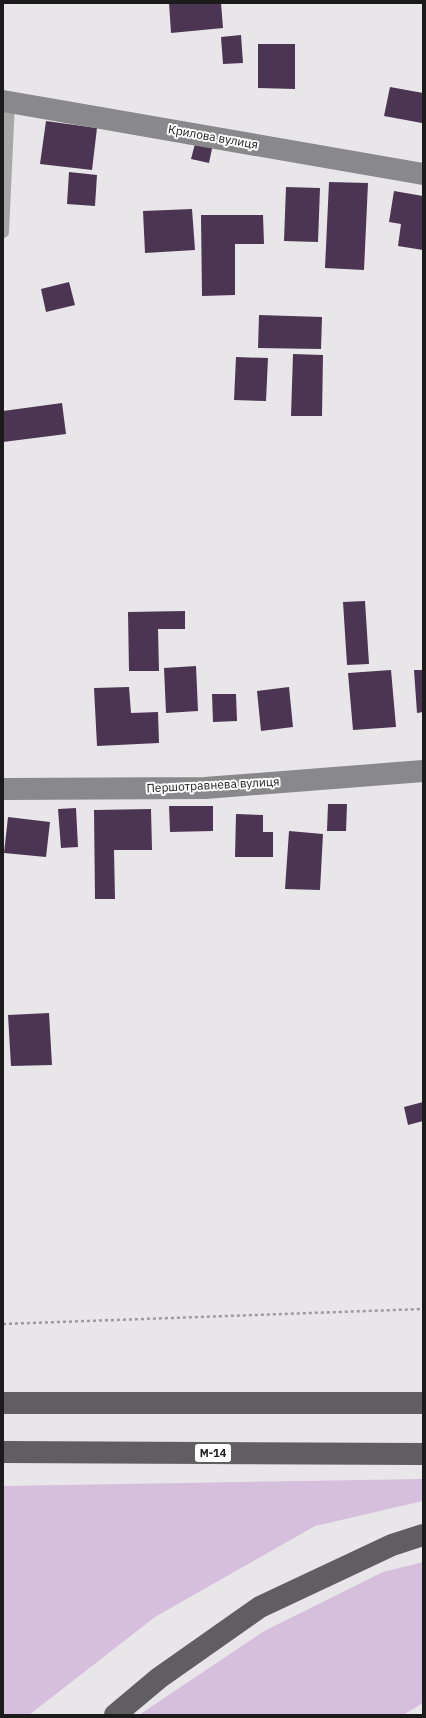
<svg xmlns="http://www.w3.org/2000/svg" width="426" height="1718" viewBox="0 0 426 1718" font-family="'IBM Plex Sans',sans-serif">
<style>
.green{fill:#d6bedd}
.building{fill:#4c3553}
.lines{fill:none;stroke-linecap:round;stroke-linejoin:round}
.path{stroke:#9c9a9c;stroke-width:2.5;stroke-dasharray:3 3;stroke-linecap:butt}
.lane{stroke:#a8a7a8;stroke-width:12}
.secondary{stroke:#89888a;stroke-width:22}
.highway{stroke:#615e61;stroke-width:22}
.labels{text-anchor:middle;stroke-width:4;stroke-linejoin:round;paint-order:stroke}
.shield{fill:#fff;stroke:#605f60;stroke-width:1}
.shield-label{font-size:11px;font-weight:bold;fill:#1c1b1c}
.street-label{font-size:12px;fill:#1c1b1c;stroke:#fff}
</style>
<rect width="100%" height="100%" fill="#e9e6e9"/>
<path class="green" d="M 423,1479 L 423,1501 L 315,1526 L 155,1617 L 29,1715 L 3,1715 L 3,1486 Z
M 423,1562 L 423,1703 L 403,1715 L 139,1715 L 264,1631 L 383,1572 Z"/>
<path class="building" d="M 169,3 L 221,3 L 223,28 L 171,33 Z
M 241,35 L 243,63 L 223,64 L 221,37 Z
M 258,44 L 295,44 L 295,89 L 258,88 Z
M 390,87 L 423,93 L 422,123 L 384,116 Z
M 46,121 L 97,128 L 92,170 L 40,164 Z
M 196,140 L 213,144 L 209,163 L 191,159 Z
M 69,172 L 97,175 L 95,206 L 67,204 Z
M 329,182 L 368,183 L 364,270 L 325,268 Z
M 286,187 L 320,188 L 318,242 L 284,241 Z
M 394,191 L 423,196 L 423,250 L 398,246 L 401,224 L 389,222 Z
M 192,209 L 195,250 L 145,253 L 143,211 Z
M 201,215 L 263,215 L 264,244 L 235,244 L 235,295 L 202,296 Z
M 69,282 L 75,305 L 46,312 L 41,289 Z
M 259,315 L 322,317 L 321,349 L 258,348 Z
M 293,354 L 323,355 L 322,416 L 291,416 Z
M 236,357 L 268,358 L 266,401 L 234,400 Z
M 62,403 L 66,434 L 3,442 L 3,411 Z
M 365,601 L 369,664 L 347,665 L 343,602 Z
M 185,611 L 185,629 L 158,629 L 159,671 L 129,671 L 128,612 Z
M 196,666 L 198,711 L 166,713 L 164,668 Z
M 391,670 L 396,727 L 353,730 L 348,673 Z
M 414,670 L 423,670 L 423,712 L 417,713 Z
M 129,687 L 131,713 L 158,712 L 159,743 L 97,746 L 94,688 Z
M 289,687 L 293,727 L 261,731 L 257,691 Z
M 212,694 L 236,694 L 237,721 L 213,722 Z
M 328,804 L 347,804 L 346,831 L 327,831 Z
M 169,806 L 213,806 L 213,831 L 170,832 Z
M 76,808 L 78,847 L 61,848 L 58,809 Z
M 151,809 L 152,850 L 114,850 L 115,899 L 95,899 L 94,810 Z
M 236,814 L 263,815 L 263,832 L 273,832 L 273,857 L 235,857 Z
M 8,817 L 50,822 L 46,857 L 4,853 Z
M 289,831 L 323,834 L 320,890 L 285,889 Z
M 49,1013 L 52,1065 L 11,1066 L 8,1015 Z
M 423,1102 L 423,1121 L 408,1125 L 404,1107 Z"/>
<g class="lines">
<path class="path" d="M 3,1324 L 423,1309"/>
<path class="lane" d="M 3,232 L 9,102"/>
<path class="secondary" d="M 3,101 L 423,174
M 3,789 L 205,788 L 423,771"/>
<path class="highway" d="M 3,1403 L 423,1403
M 3,1452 L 423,1454
M 115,1715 L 159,1678 L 260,1607 L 392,1545 L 423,1535"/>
</g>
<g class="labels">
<rect class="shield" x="195" y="1444" width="36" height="18" rx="3"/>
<g class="shield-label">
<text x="213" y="1457">М-14</text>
</g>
<g class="street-label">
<text transform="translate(213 137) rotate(10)" y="4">Крилова вулиця</text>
<text transform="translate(213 785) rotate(-3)" y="4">Першотравнева вулиця</text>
</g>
</g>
<rect width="426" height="1718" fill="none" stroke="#1c1b1c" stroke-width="8"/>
</svg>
